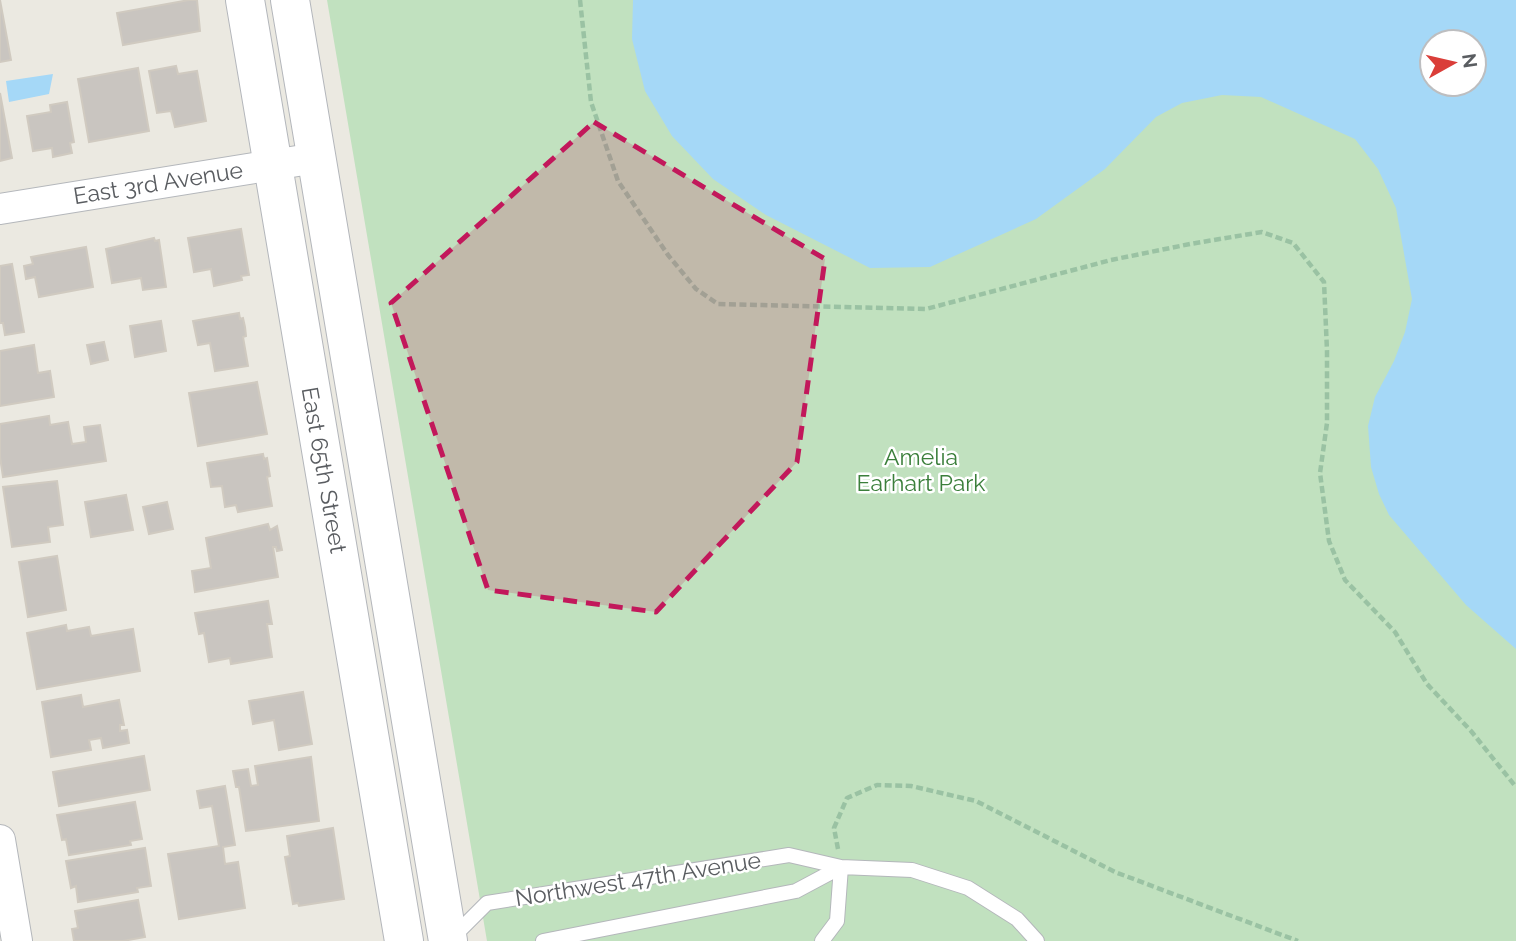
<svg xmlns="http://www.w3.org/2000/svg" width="1516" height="941" viewBox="0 0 1516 941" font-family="Raleway,sans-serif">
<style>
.green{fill:#c1e1bf;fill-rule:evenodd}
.water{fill:#a5d8f7;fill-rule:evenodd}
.building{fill:#c9c5c0;stroke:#d0cac0;stroke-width:2}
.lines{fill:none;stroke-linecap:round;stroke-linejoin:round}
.service-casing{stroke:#b4b7bb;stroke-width:16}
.minor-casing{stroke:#b4b7bb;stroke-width:32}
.secondary-casing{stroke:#b3b6bb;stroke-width:40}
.path{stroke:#9ac2a3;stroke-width:4.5;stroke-dasharray:7 3.5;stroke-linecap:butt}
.service{stroke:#fff;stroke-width:14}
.minor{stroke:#fff;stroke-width:30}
.secondary{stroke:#fff;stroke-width:38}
.marked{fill:#c2185b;fill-opacity:0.2;stroke:#c2185b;stroke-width:5;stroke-dasharray:14 9;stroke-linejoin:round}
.labels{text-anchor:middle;stroke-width:5;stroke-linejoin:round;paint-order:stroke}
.street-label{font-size:23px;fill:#5a5d61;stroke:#fff}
.park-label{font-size:23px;fill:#3b7f3b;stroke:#fff}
</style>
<rect width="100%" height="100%" fill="#ebe9e1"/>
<path class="green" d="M 327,0 L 1516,0 L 1516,941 L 487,941 ZM 1432,42 L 1474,42 L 1474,84 L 1432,84 Z"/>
<path class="water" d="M 633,0 L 1516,0 L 1516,649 L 1466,605 L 1389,515 L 1379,494 L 1371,467 L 1368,426 L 1375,397 L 1394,361 L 1405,332 L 1412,299 L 1396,208 L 1378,169 L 1355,139 L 1261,97 L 1222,95 L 1182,103 L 1156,117 L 1105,169 L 1036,219 L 930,267 L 870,268 L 766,215 L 713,179 L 672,136 L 645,91 L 632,39 ZM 1474,42 L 1474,84 L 1432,84 L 1432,42 Z
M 53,74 L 49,94 L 9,102 L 6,81 Z"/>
<path class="building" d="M 0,0 L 11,60 L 0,62 Z
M 189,0 L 197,0 L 200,31 L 123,45 L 117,13 Z
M 176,66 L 178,74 L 197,71 L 206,121 L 175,127 L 171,111 L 157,113 L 149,71 Z
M 138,68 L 149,131 L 89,142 L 78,79 Z
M 0,93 L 12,158 L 0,161 Z
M 67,102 L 74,142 L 70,143 L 72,153 L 53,157 L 52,148 L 33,151 L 27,116 L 51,112 L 50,105 Z
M 241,229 L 249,275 L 241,276 L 242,280 L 214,286 L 211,269 L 194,272 L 188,238 Z
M 154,238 L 155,241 L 159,240 L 166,287 L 143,290 L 141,278 L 112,283 L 106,249 Z
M 86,247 L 93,287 L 39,297 L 35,277 L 26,279 L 24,266 L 33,264 L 31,257 Z
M 12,264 L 24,332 L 5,335 L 3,323 L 0,323 L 0,266 Z
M 239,313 L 240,319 L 243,318 L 245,327 L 246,336 L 243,337 L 248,366 L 215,371 L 210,343 L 198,345 L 193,321 Z
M 161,321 L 166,351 L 135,357 L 130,326 Z
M 104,342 L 108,360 L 91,364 L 87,345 Z
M 34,345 L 38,373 L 50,371 L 54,397 L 0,406 L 0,351 Z
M 257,382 L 267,434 L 198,446 L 189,393 Z
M 49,416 L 50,425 L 68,422 L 72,444 L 86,442 L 84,427 L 100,425 L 106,461 L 3,477 L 0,457 L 0,424 Z
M 263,454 L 264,459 L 267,458 L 270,476 L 267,477 L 272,506 L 238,512 L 236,505 L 225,507 L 222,486 L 211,487 L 207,463 Z
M 57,481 L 63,525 L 48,527 L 50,542 L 12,547 L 3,487 Z
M 126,495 L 133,530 L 91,537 L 85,502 Z
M 167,502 L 173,529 L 149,534 L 143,507 Z
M 268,524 L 270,530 L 277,526 L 282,550 L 277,551 L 276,547 L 273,547 L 278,577 L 195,592 L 192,571 L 211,568 L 206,538 Z
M 57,556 L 66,610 L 28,617 L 19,562 Z
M 268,601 L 272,624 L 267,624 L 272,657 L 231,664 L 230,658 L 209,662 L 204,633 L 199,634 L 195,613 Z
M 66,625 L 67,631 L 89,627 L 91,636 L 133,629 L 140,671 L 37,689 L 27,633 Z
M 303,692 L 312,744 L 279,750 L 274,720 L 253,724 L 249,701 Z
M 81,695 L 83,707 L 119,700 L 124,725 L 120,725 L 120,731 L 127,730 L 129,743 L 103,748 L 101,738 L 89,740 L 91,750 L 51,757 L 42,702 Z
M 144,756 L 150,790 L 59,806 L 53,772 Z
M 311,757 L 319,821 L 246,831 L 239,787 L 236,787 L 233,771 L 248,769 L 251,786 L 258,785 L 255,766 Z
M 225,786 L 235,845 L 223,847 L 225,864 L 238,862 L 245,908 L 179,919 L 168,854 L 219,846 L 212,806 L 200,808 L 197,791 Z
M 135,802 L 142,839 L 130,841 L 131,845 L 69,855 L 66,839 L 62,840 L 57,815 Z
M 333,828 L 344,899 L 299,906 L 298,903 L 293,904 L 285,857 L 290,856 L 287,836 Z
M 145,848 L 151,886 L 137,888 L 138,892 L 78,902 L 76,886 L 71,888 L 66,861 Z
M 138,900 L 145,937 L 123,941 L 74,941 L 72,929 L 78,928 L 75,911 Z"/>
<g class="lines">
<defs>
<path id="service" d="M 452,938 L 487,903 L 789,855 L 841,867 L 912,870 L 968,888 L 1017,919 L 1037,941
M 543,941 L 796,891 L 841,867
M 822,941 L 837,921 L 841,867"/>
<path id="minor" d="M 0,209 L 316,158
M 0,840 L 17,941"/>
<path id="secondary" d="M 245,0 L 404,941
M 290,0 L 448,941"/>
</defs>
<use href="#service" class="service-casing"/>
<use href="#minor" class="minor-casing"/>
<use href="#secondary" class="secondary-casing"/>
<path class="path" d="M 580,0 L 591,102 L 618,181 L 668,255 L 696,289 L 718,304 L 926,309 L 1111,260 L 1190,244 L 1262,232 L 1293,243 L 1324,282 L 1327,351 L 1327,423 L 1320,473 L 1329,541 L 1345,580 L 1395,632 L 1427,684 L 1471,731 L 1516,787
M 838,849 L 834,828 L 847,798 L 877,785 L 911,786 L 976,801 L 1115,872 L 1298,941"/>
<use href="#service" class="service"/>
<use href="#minor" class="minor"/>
<use href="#secondary" class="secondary"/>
</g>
<path class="marked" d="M 594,122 L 825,259 L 797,462 L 656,612 L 488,590 L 391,303 Z"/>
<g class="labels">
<g class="street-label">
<text transform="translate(158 183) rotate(-9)" y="8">East 3rd Avenue</text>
<text transform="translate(324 470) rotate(80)" y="8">East 65th Street</text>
<text transform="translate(638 879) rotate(-9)" y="8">Northwest 47th Avenue</text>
</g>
<g class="park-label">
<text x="921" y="465">Amelia<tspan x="921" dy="26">Earhart Park</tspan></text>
</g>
</g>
<g transform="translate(1453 63) rotate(82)"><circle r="33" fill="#ffffff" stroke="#bdbec0" stroke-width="2"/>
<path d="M0-5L12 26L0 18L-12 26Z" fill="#da3e39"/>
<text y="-10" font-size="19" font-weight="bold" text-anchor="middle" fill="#5a5d61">N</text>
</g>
</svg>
